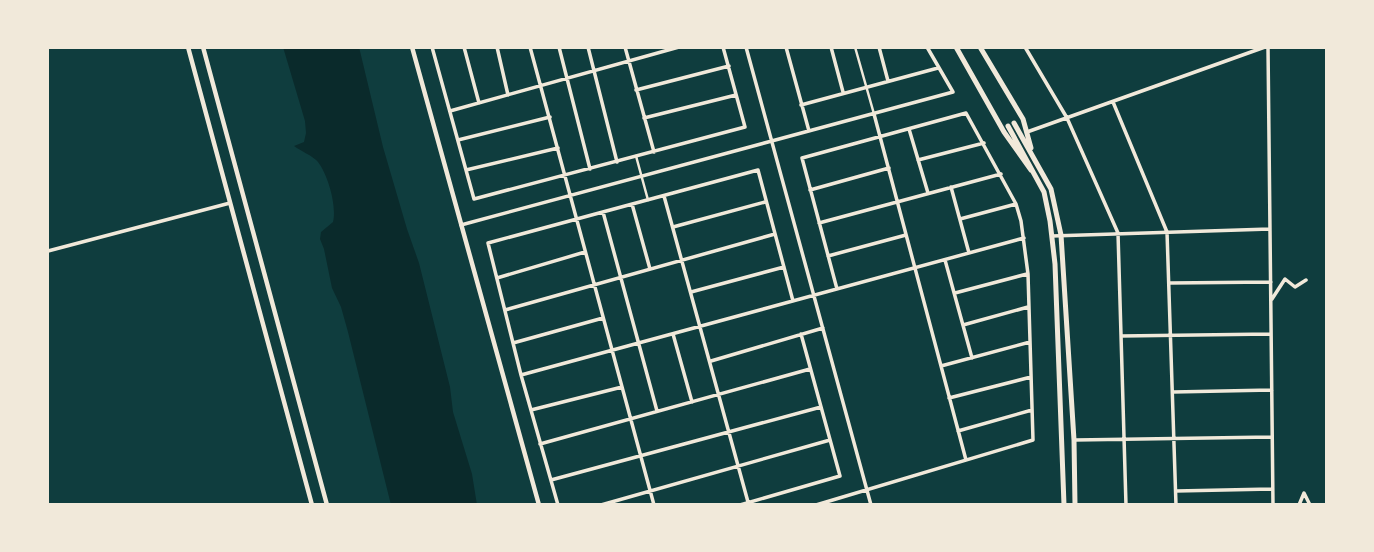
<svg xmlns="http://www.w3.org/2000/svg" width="1374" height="552" viewBox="0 0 1374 552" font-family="Montserrat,sans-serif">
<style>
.water{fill:#0a2a2b}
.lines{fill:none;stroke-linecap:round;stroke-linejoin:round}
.pedestrian{stroke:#f1e9da;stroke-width:2.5}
.minor{stroke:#f1e9da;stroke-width:3.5}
.tertiary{stroke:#f1e9da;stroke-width:4.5}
.secondary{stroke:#f1e9da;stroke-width:4.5}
.primary{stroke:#f1e9da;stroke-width:5}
</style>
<rect width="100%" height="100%" fill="#0f3d3e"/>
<path class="water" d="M 283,47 L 359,47 L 383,147 L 407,229 L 419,263 L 450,387 L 453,412 L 472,474 L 477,505 L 391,505 L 348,332 L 341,307 L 332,288 L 324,249 L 320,239 L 321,232 L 333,222 C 337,206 328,175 318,162 C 313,156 301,151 294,146 L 304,142 L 306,133 L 305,121 Z"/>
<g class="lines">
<path class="pedestrian" d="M 855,47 L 874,114
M 636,156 L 648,200"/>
<path class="minor" d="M 432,47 L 474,199 L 745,127 L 723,47
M 464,47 L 479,103
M 497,47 L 508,95
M 530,47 L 654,505
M 559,47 L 590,169
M 588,47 L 617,162
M 625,47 L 654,152
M 746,47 L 871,505
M 786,47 L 809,131
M 831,47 L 843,92
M 879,47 L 888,81
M 1025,47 L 1067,118 L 1118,233 L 1126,505
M 1268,47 L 1273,505
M 636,90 L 729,66
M 1113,102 L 1167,232 L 1176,505
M 801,105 L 938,68
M 450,111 L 679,47
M 874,114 L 966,460
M 644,118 L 736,95
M 909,129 L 928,193
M 1027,132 L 1265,47
M 458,140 L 550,117
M 918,160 L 984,143
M 466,170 L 558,148
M 951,187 L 969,253
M 810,190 L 889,168
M 664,196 L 748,502
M 632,204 L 650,269
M 603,212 L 657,411
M 960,219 L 1016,204
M 819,223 L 1001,174
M 461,225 L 953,92 L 927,47
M 673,227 L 765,202
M 1052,236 L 1270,229
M 48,251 L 230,203
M 828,256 L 906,235
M 945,260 L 972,358
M 497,278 L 585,252
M 1170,283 L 1271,282
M 691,292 L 784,267
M 955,293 L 1027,274
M 1272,299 L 1285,279 L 1295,287 L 1306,280
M 505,310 L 775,234
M 963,325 L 1028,307
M 673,334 L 692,402
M 1121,336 L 1271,334
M 513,343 L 603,318
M 711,361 L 823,328
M 941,366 L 1030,342
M 521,375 L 1024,238
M 1173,392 L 1272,390
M 949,398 L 1031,377
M 531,410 L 622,387
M 958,431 L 1032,410
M 1075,440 L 1272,437
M 540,444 L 810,369
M 551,480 L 821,407
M 1176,491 L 1272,489
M 558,505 L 521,375 L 488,243 L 758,170 L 793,301
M 601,505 L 830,440
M 740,505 L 840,476 L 801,334
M 816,505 L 1033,440 L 1028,274 L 1021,221 L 1016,204 L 966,113 L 802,158 L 837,289
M 1299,505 L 1304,493 L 1310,505"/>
<path class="tertiary" d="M 188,47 L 312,505
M 412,47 L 539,505"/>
<path class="secondary" d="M 203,47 L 327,505"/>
<path class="primary" d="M 956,47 L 1004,132 L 1031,170
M 980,47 L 1023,119 L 1031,148
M 1014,123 L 1051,189 L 1061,235 L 1074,440 L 1075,505
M 1008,126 L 1044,192 L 1050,221 L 1055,264 L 1064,505"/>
</g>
<rect width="1374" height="552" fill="none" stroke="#f1e9da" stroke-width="98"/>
</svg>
